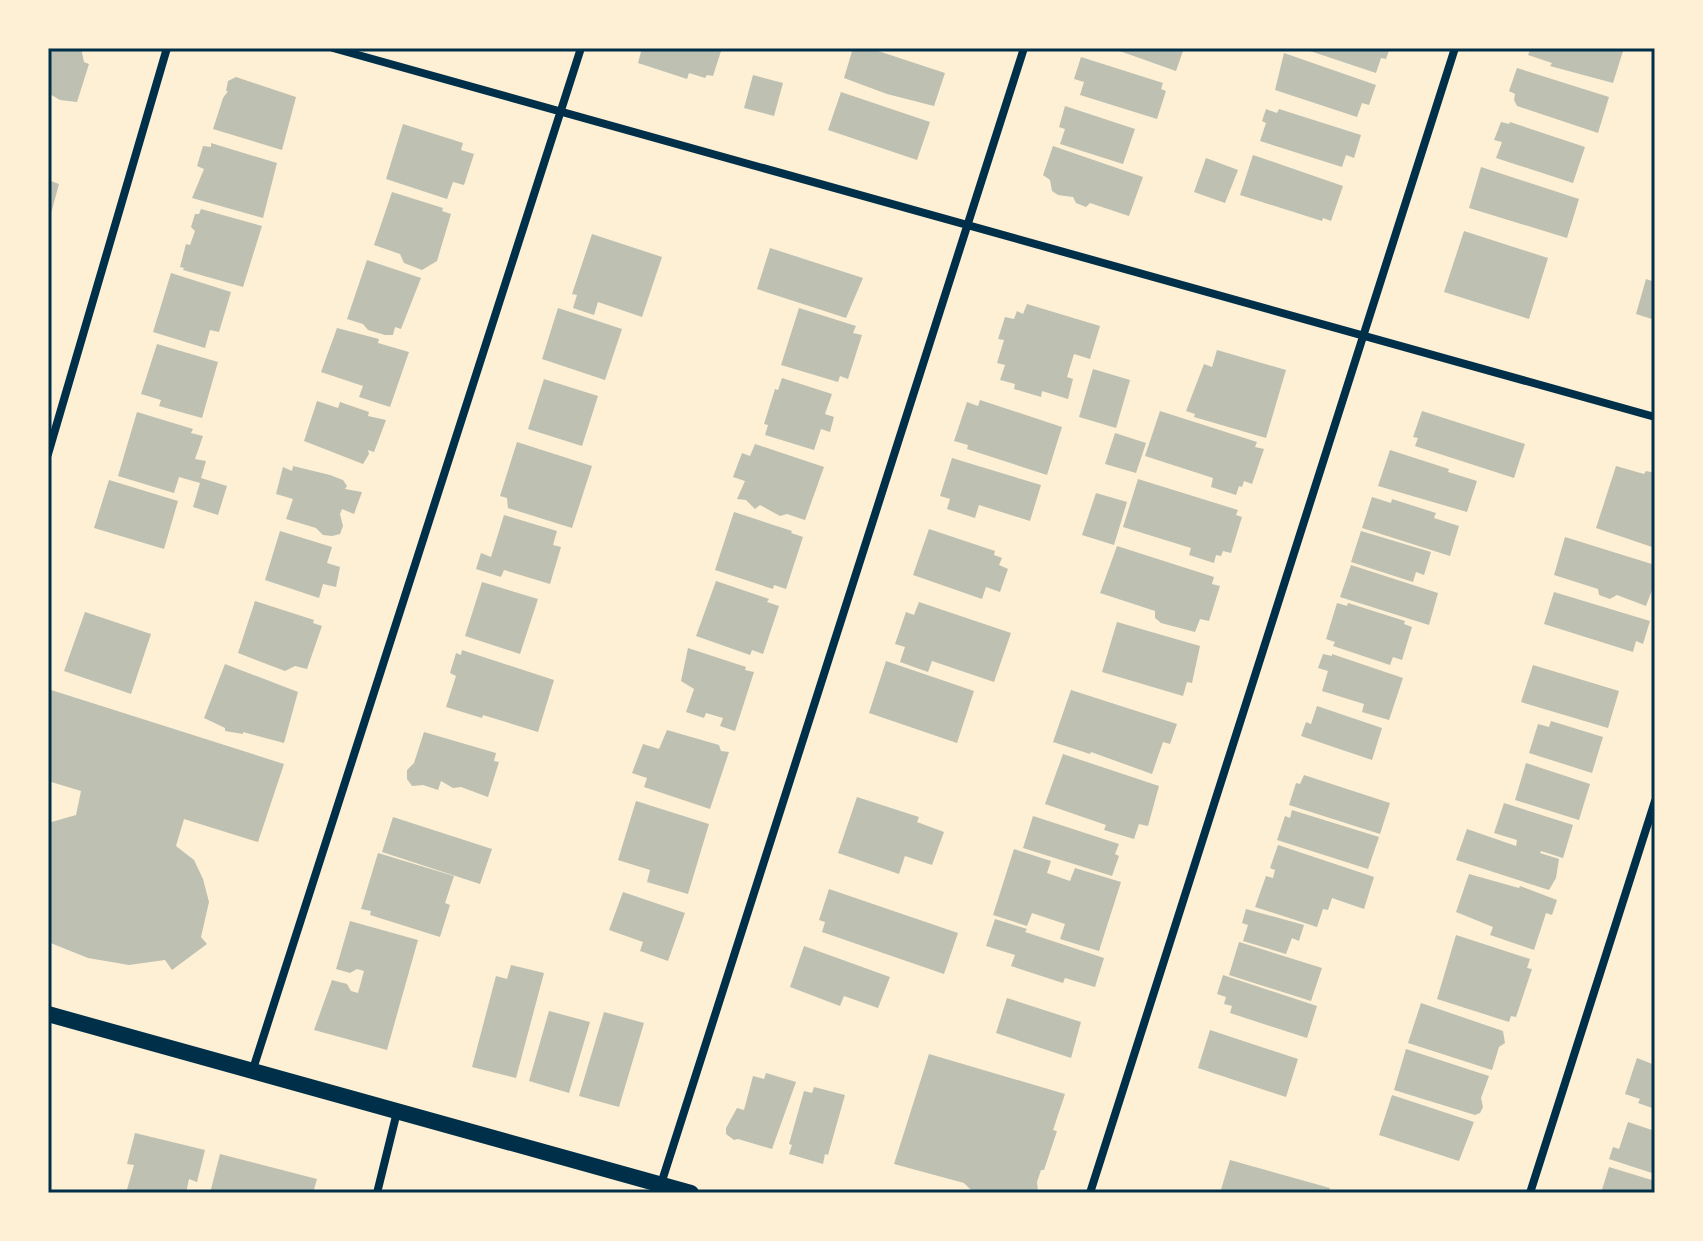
<svg xmlns="http://www.w3.org/2000/svg" width="1703" height="1241" viewBox="0 0 1703 1241" font-family="'Titillium Web',sans-serif">
<style>
.building{fill:#bec0b2}
.lines{fill:none;stroke-linecap:round;stroke-linejoin:round}
.minor{stroke:#003049;stroke-width:8}
.secondary{stroke:#003049;stroke-width:16}
.neatline{fill:none;stroke:#003049;stroke-width:3}
</style>
<rect width="100%" height="100%" fill="#fdf0d5"/>
<path class="building" d="M 48,48 L 81,48 L 84,62 L 89,64 L 77,102 L 60,100 L 48,93 Z
M 642,48 L 722,48 L 713,76 L 707,75 L 705,78 L 689,73 L 687,79 L 638,63 Z
M 853,48 L 869,48 L 945,73 L 934,106 L 887,94 L 844,78 Z
M 1111,48 L 1184,48 L 1176,71 Z
M 1301,48 L 1390,48 L 1386,59 L 1381,58 L 1376,73 Z
M 1531,48 L 1624,48 L 1613,83 L 1550,66 L 1552,63 L 1528,55 Z
M 1284,53 L 1376,85 L 1369,105 L 1362,103 L 1357,117 L 1275,90 Z
M 1081,57 L 1163,83 L 1161,89 L 1166,91 L 1157,119 L 1080,95 L 1084,82 L 1074,79 Z
M 1517,68 L 1609,97 L 1598,133 L 1517,106 L 1514,100 L 1515,94 L 1509,91 Z
M 753,75 L 783,83 L 774,116 L 744,108 Z
M 236,77 L 296,97 L 282,150 L 213,129 L 223,98 L 228,91 L 226,91 L 228,81 Z
M 841,92 L 930,122 L 917,160 L 828,130 Z
M 1065,106 L 1135,129 L 1123,164 L 1060,144 L 1065,129 L 1059,127 Z
M 1266,109 L 1277,113 L 1279,109 L 1361,135 L 1354,158 L 1346,155 L 1342,167 L 1260,141 L 1266,123 L 1262,121 Z
M 1501,122 L 1509,124 L 1510,122 L 1585,147 L 1573,183 L 1496,158 L 1502,142 L 1494,140 Z
M 403,124 L 463,143 L 461,150 L 474,154 L 464,185 L 453,182 L 447,199 L 386,179 Z
M 211,143 L 277,163 L 263,218 L 192,198 L 204,169 L 197,166 L 203,146 L 211,147 Z
M 1053,146 L 1143,177 L 1129,216 L 1090,203 L 1086,207 L 1076,203 L 1073,197 L 1058,195 L 1052,191 L 1050,180 L 1043,175 Z
M 1253,155 L 1343,186 L 1331,221 L 1323,218 L 1322,221 L 1240,195 Z
M 1206,158 L 1238,170 L 1225,203 L 1194,192 Z
M 1481,167 L 1579,199 L 1567,238 L 1469,208 Z
M 48,180 L 59,184 L 49,221 L 48,221 Z
M 392,192 L 443,208 L 442,211 L 451,214 L 437,261 L 422,270 L 404,263 L 400,254 L 374,245 Z
M 201,209 L 262,226 L 243,287 L 183,270 L 184,268 L 180,267 L 186,244 L 190,245 L 195,231 L 191,227 L 195,214 L 199,214 Z
M 1464,231 L 1548,258 L 1529,319 L 1444,292 Z
M 592,234 L 662,257 L 642,317 L 598,302 L 594,315 L 573,308 L 577,295 L 572,294 Z
M 770,248 L 863,278 L 846,318 L 757,289 Z
M 367,260 L 421,278 L 401,329 L 395,327 L 393,335 L 385,335 L 368,330 L 363,324 L 347,319 Z
M 171,273 L 231,292 L 219,332 L 210,330 L 205,348 L 153,332 Z
M 1646,279 L 1655,282 L 1655,320 L 1636,314 Z
M 1027,304 L 1100,326 L 1090,359 L 1074,354 L 1067,377 L 1073,379 L 1068,399 L 1042,391 L 1041,397 L 1014,389 L 1015,384 L 1000,380 L 1005,365 L 997,363 L 1004,340 L 998,339 L 1005,317 L 1014,319 L 1017,311 L 1023,314 Z
M 558,308 L 622,329 L 605,380 L 542,359 Z
M 799,308 L 856,326 L 853,333 L 862,335 L 848,379 L 840,376 L 838,382 L 781,365 Z
M 337,328 L 379,339 L 378,343 L 409,352 L 390,407 L 359,397 L 363,386 L 321,372 Z
M 157,344 L 218,362 L 202,418 L 159,406 L 161,400 L 141,394 Z
M 1217,350 L 1286,370 L 1266,438 L 1194,417 L 1195,414 L 1186,411 L 1204,364 L 1212,367 Z
M 1093,369 L 1130,380 L 1116,428 L 1079,417 Z
M 782,378 L 832,394 L 825,414 L 834,417 L 830,432 L 821,429 L 814,450 L 765,435 L 768,425 L 764,424 L 775,389 L 778,390 Z
M 544,379 L 598,396 L 582,446 L 528,429 Z
M 980,400 L 1062,427 L 1047,475 L 967,449 L 968,445 L 954,441 L 967,402 L 978,406 Z
M 317,401 L 338,408 L 340,402 L 369,412 L 368,416 L 386,420 L 374,452 L 368,450 L 369,454 L 363,464 L 304,441 Z
M 1160,411 L 1257,442 L 1255,447 L 1264,449 L 1252,484 L 1244,481 L 1242,487 L 1239,486 L 1236,495 L 1211,487 L 1213,478 L 1145,456 Z
M 1422,411 L 1525,444 L 1514,478 L 1415,446 L 1418,438 L 1413,437 Z
M 137,412 L 193,429 L 191,433 L 203,436 L 195,459 L 206,461 L 201,478 L 227,486 L 218,515 L 193,507 L 200,483 L 179,477 L 174,493 L 118,476 Z
M 1115,433 L 1146,443 L 1136,473 L 1105,464 Z
M 517,442 L 592,466 L 572,528 L 508,508 L 507,498 L 500,496 Z
M 755,444 L 824,467 L 805,520 L 787,514 L 780,516 L 760,505 L 755,509 L 746,500 L 737,499 L 745,481 L 733,477 L 742,453 L 750,456 Z
M 1390,450 L 1449,469 L 1448,472 L 1477,481 L 1467,512 L 1378,486 Z
M 952,458 L 1041,485 L 1030,521 L 979,505 L 975,518 L 947,509 L 950,499 L 940,496 Z
M 293,466 L 330,475 L 343,480 L 347,486 L 345,489 L 362,492 L 354,514 L 342,509 L 340,514 L 343,526 L 340,534 L 332,536 L 323,535 L 316,528 L 286,519 L 293,499 L 276,494 L 283,467 L 292,471 Z
M 1616,466 L 1644,474 L 1646,471 L 1655,473 L 1655,548 L 1596,528 Z
M 1138,479 L 1238,510 L 1236,515 L 1242,517 L 1231,553 L 1223,551 L 1221,556 L 1216,555 L 1214,563 L 1189,555 L 1191,548 L 1123,527 Z
M 109,480 L 178,501 L 164,549 L 94,528 Z
M 1096,493 L 1127,502 L 1114,545 L 1082,535 Z
M 1372,497 L 1391,503 L 1392,499 L 1436,513 L 1434,518 L 1459,526 L 1450,556 L 1362,528 Z
M 734,512 L 792,531 L 791,533 L 803,537 L 786,589 L 774,585 L 773,589 L 715,570 Z
M 504,515 L 557,531 L 553,545 L 561,547 L 550,584 L 504,570 L 501,577 L 476,569 L 481,553 L 491,557 Z
M 929,529 L 995,551 L 994,555 L 1002,558 L 999,565 L 1008,569 L 1000,592 L 986,587 L 982,599 L 913,575 Z
M 280,531 L 332,547 L 327,563 L 340,567 L 336,587 L 323,584 L 319,598 L 265,580 Z
M 1361,531 L 1431,552 L 1424,575 L 1416,572 L 1413,582 L 1351,562 Z
M 1565,537 L 1655,565 L 1655,582 L 1646,606 L 1617,595 L 1610,599 L 1599,595 L 1598,589 L 1554,575 Z
M 1117,546 L 1214,577 L 1212,584 L 1220,586 L 1209,621 L 1200,619 L 1195,632 L 1161,623 L 1155,618 L 1155,611 L 1100,593 Z
M 1351,565 L 1438,593 L 1429,625 L 1340,597 Z
M 716,581 L 769,599 L 767,602 L 779,606 L 763,654 L 752,650 L 750,655 L 696,636 Z
M 482,582 L 538,599 L 520,654 L 465,636 Z
M 1554,592 L 1650,621 L 1643,644 L 1636,641 L 1633,652 L 1544,624 Z
M 255,601 L 314,620 L 313,623 L 322,626 L 307,669 L 295,666 L 285,671 L 238,653 Z
M 919,602 L 1011,633 L 994,682 L 932,661 L 928,672 L 900,662 L 905,647 L 895,644 L 906,612 L 914,615 Z
M 1337,603 L 1347,606 L 1348,603 L 1405,621 L 1404,624 L 1412,627 L 1402,660 L 1393,657 L 1390,665 L 1333,646 L 1335,642 L 1326,639 Z
M 85,612 L 151,634 L 131,694 L 64,671 Z
M 1117,622 L 1200,646 L 1192,683 L 1187,682 L 1183,696 L 1102,672 Z
M 688,648 L 746,667 L 745,670 L 754,672 L 735,731 L 720,726 L 723,718 L 706,713 L 704,718 L 686,712 L 694,689 L 681,681 Z
M 462,650 L 554,680 L 538,732 L 483,715 L 482,718 L 446,707 L 456,676 L 450,673 L 456,653 L 461,655 Z
M 1323,654 L 1332,656 L 1332,654 L 1403,678 L 1389,720 L 1362,712 L 1364,704 L 1322,691 L 1328,671 L 1318,668 Z
M 886,661 L 974,691 L 957,743 L 869,713 Z
M 225,664 L 298,692 L 284,743 L 243,732 L 243,734 L 225,731 L 225,728 L 204,718 Z
M 1533,665 L 1619,691 L 1608,728 L 1521,702 Z
M 48,689 L 284,764 L 258,842 L 184,819 L 176,846 L 194,860 L 203,879 L 209,902 L 201,937 L 207,944 L 172,970 L 165,960 L 129,965 L 88,958 L 48,942 L 48,823 L 76,815 L 81,791 L 48,781 Z
M 1071,690 L 1177,724 L 1170,744 L 1163,742 L 1152,774 L 1091,752 L 1090,754 L 1053,742 Z
M 1317,706 L 1382,728 L 1372,760 L 1301,736 L 1306,722 L 1311,724 Z
M 1551,721 L 1603,737 L 1592,773 L 1529,753 L 1538,724 L 1549,727 Z
M 667,730 L 719,745 L 721,751 L 729,752 L 710,809 L 644,787 L 647,778 L 632,773 L 643,744 L 659,749 Z
M 424,732 L 496,753 L 494,761 L 499,762 L 488,797 L 461,787 L 453,788 L 441,781 L 438,790 L 423,785 L 412,786 L 407,779 L 407,770 L 414,763 Z
M 1063,754 L 1159,786 L 1148,826 L 1139,824 L 1134,839 L 1104,830 L 1106,825 L 1045,804 Z
M 1526,763 L 1590,784 L 1579,820 L 1515,800 Z
M 1304,775 L 1390,803 L 1380,834 L 1289,805 L 1296,783 L 1300,784 Z
M 857,797 L 919,817 L 917,822 L 944,832 L 932,865 L 905,856 L 899,874 L 838,853 Z
M 636,801 L 709,824 L 688,894 L 647,882 L 650,870 L 618,860 Z
M 1504,803 L 1573,825 L 1563,858 L 1541,851 L 1540,853 L 1559,859 L 1556,878 L 1549,890 L 1456,860 L 1467,829 L 1516,846 L 1517,840 L 1494,833 Z
M 1292,810 L 1379,837 L 1368,869 L 1277,840 L 1285,816 L 1290,818 Z
M 1033,816 L 1119,844 L 1115,854 L 1119,856 L 1112,876 L 1023,848 Z
M 393,817 L 492,849 L 480,884 L 382,852 Z
M 1278,845 L 1374,877 L 1364,909 L 1332,898 L 1328,910 L 1323,909 L 1317,927 L 1255,907 L 1266,876 L 1273,878 L 1275,870 L 1270,868 Z
M 1014,849 L 1051,861 L 1047,873 L 1070,881 L 1075,868 L 1121,882 L 1099,951 L 1060,939 L 1065,924 L 1032,913 L 1027,926 L 993,915 Z
M 378,853 L 454,876 L 445,903 L 450,905 L 440,937 L 370,915 L 371,911 L 361,909 Z
M 1469,874 L 1519,888 L 1520,886 L 1557,900 L 1552,915 L 1546,913 L 1534,950 L 1490,935 L 1493,927 L 1456,912 Z
M 829,889 L 958,933 L 944,974 L 822,932 L 825,922 L 819,920 Z
M 623,892 L 685,913 L 668,961 L 640,951 L 643,942 L 609,930 Z
M 1246,909 L 1304,925 L 1299,941 L 1292,938 L 1286,954 L 1243,941 L 1248,925 L 1242,923 Z
M 995,919 L 1027,929 L 1025,932 L 1104,958 L 1095,987 L 1065,978 L 1063,983 L 1011,966 L 1015,955 L 986,946 Z
M 350,921 L 418,940 L 387,1050 L 314,1030 L 332,980 L 347,984 L 351,991 L 358,993 L 364,971 L 357,969 L 350,973 L 336,969 Z
M 1456,935 L 1530,959 L 1527,968 L 1532,969 L 1516,1017 L 1511,1016 L 1509,1022 L 1437,999 Z
M 1239,942 L 1322,968 L 1311,1001 L 1229,975 Z
M 804,946 L 890,977 L 878,1008 L 844,996 L 840,1006 L 790,987 Z
M 511,965 L 544,973 L 516,1078 L 472,1067 L 496,976 L 507,979 Z
M 1223,975 L 1317,1006 L 1307,1038 L 1230,1013 L 1232,1006 L 1224,1004 L 1226,997 L 1217,994 Z
M 1007,998 L 1081,1022 L 1071,1058 L 996,1033 Z
M 1421,1003 L 1503,1031 L 1505,1043 L 1499,1047 L 1492,1070 L 1408,1043 Z
M 549,1011 L 590,1022 L 569,1093 L 529,1081 Z
M 604,1012 L 644,1023 L 619,1107 L 579,1096 Z
M 1210,1030 L 1298,1059 L 1286,1097 L 1198,1068 Z
M 1406,1049 L 1489,1076 L 1481,1098 L 1483,1107 L 1480,1113 L 1475,1115 L 1394,1090 Z
M 929,1054 L 1065,1094 L 1053,1130 L 1057,1131 L 1044,1170 L 1041,1170 L 1037,1182 L 1038,1193 L 974,1193 L 964,1183 L 894,1164 Z
M 1637,1058 L 1655,1065 L 1655,1109 L 1638,1103 L 1640,1099 L 1625,1094 Z
M 766,1073 L 796,1082 L 772,1149 L 738,1139 L 734,1140 L 726,1134 L 726,1128 L 737,1108 L 744,1110 L 753,1076 L 764,1079 Z
M 814,1087 L 845,1095 L 828,1155 L 825,1154 L 823,1164 L 789,1154 L 792,1145 L 789,1144 L 804,1091 L 812,1093 Z
M 1392,1095 L 1474,1122 L 1459,1161 L 1379,1135 Z
M 1628,1122 L 1655,1131 L 1655,1174 L 1609,1159 L 1613,1147 L 1619,1149 Z
M 135,1133 L 205,1150 L 197,1182 L 189,1179 L 186,1193 L 126,1193 L 134,1165 L 127,1164 Z
M 220,1154 L 317,1179 L 313,1193 L 210,1193 Z
M 1230,1160 L 1330,1188 L 1328,1193 L 1220,1193 Z
M 1609,1167 L 1655,1181 L 1653,1193 L 1601,1193 Z"/>
<g class="lines">
<path class="minor" d="M 333,48 L 1655,417
M 48,454 L 167,48
M 253,1069 L 581,48
M 661,1184 L 1024,48
M 377,1193 L 397,1112
M 1090,1193 L 1455,48
M 1530,1193 L 1655,801"/>
<path class="secondary" d="M 48,1014 L 691,1193"/>
</g>
<rect width="1703" height="1241" fill="none" stroke="#fdf0d5" stroke-width="100"/>
<rect x="50" y="50" width="1603" height="1141" class="neatline"/>
</svg>
